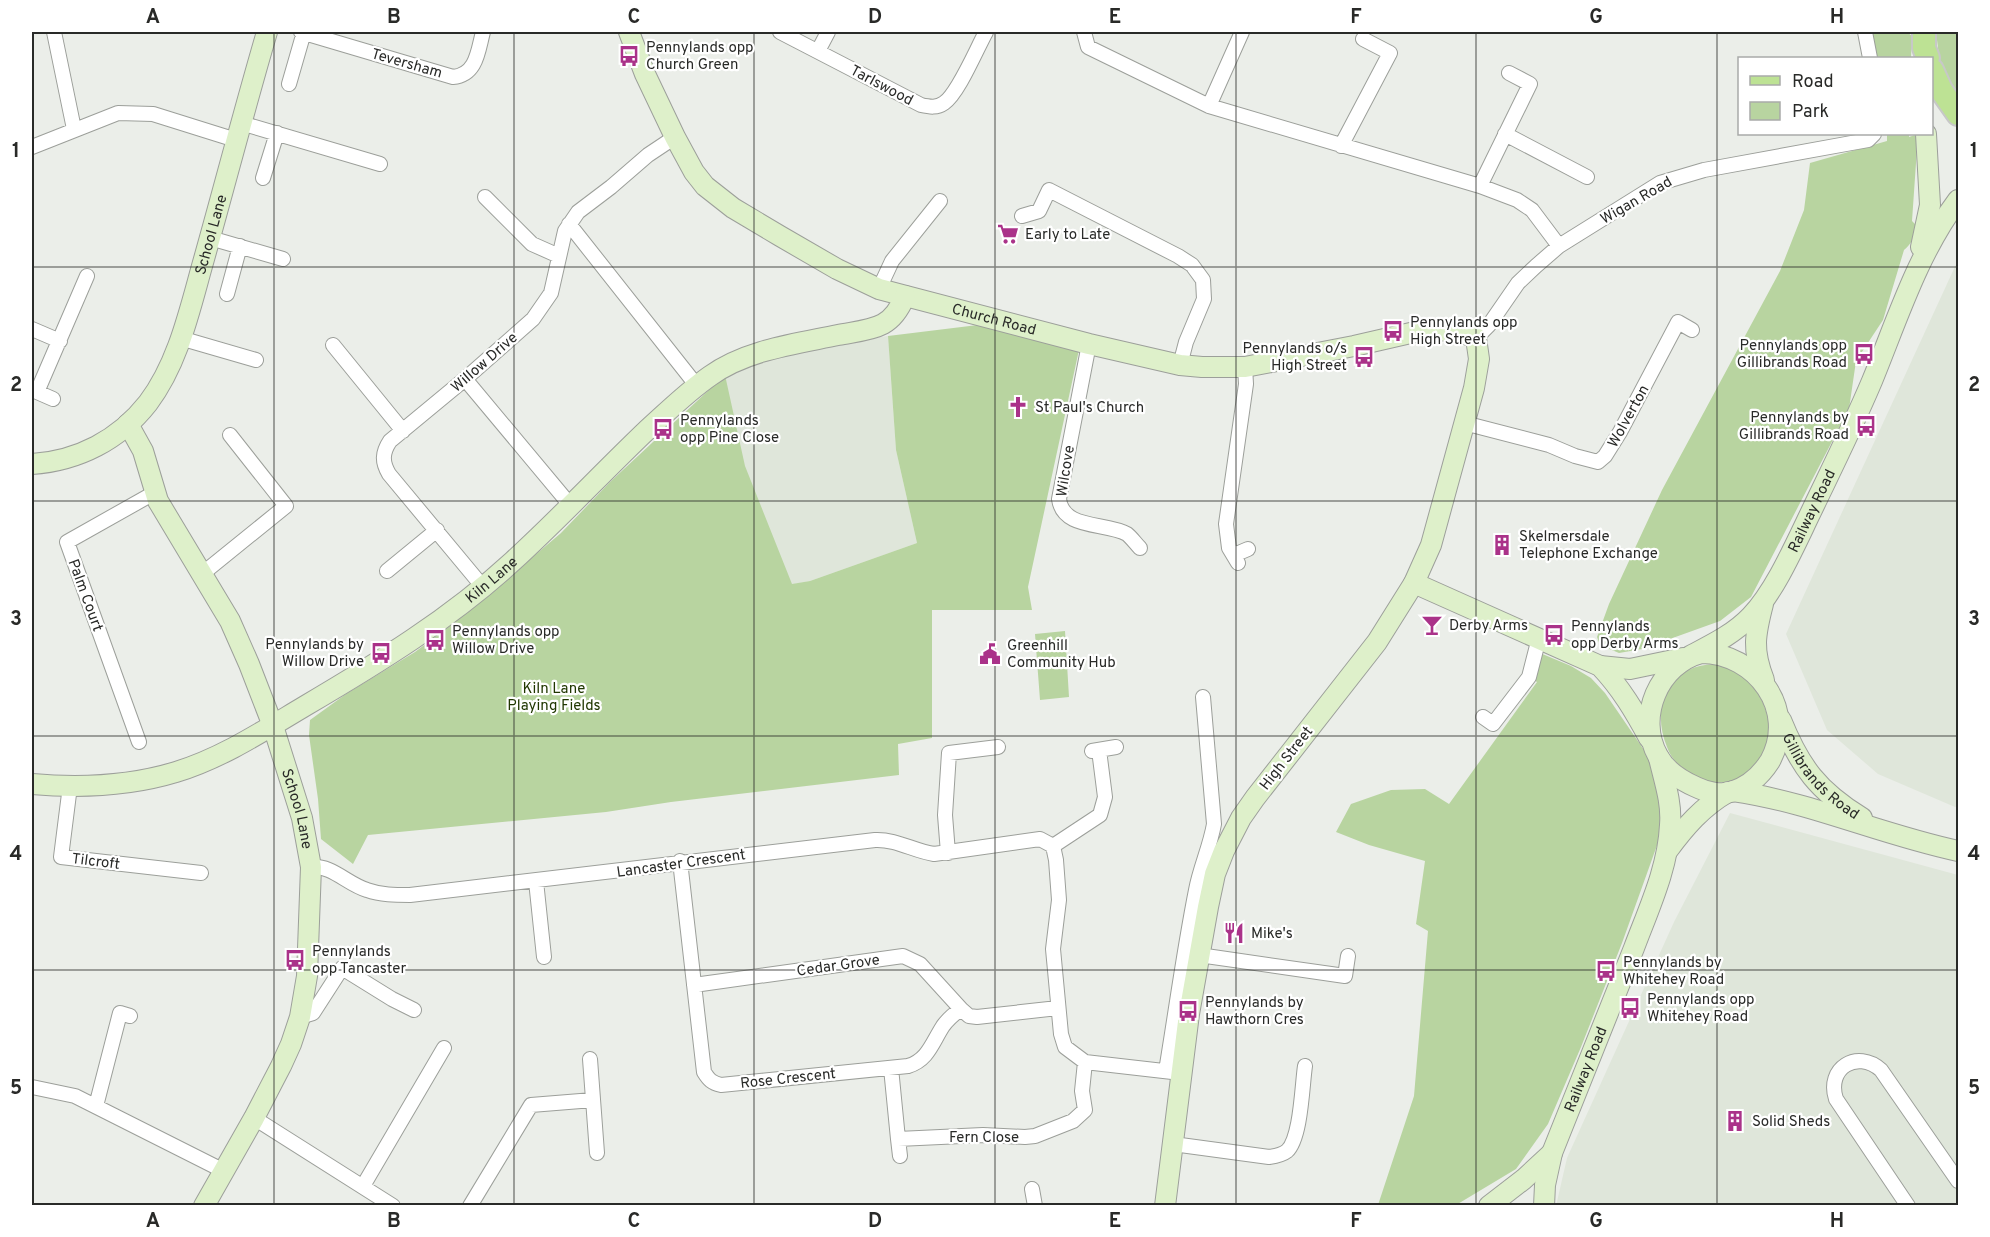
<svg xmlns="http://www.w3.org/2000/svg" width="1990" height="1237" viewBox="0 0 1990 1237" font-family="Overpass,sans-serif">
<style>
.built{fill:#dfe6da}
.green{fill:#b8d4a0}
.lines{fill:none;stroke-linecap:round;stroke-linejoin:round}
.street-casing{stroke:#9c9f9a;stroke-width:16}
.secondary-casing{stroke:#9c9f9a;stroke-width:22}
.primary-casing{stroke:#c7c8c7;stroke-width:26}
.street{stroke:#fff;stroke-width:14}
.secondary{stroke:#def0ca;stroke-width:20}
.primary{stroke:#bde294;stroke-width:22}
.grid{fill:none;stroke:#292a28;stroke-width:1.5;stroke-opacity:0.55}
.labels{text-anchor:middle;stroke-width:4.5;stroke-linejoin:round;paint-order:stroke}
.poi-label{font-size:15px;fill:#292a28;stroke:#fff;text-anchor:start}
.street-label{font-size:15px;fill:#292a28;stroke:#fff}
.park-label{font-size:15px;fill:#203700;stroke:#fff}
.neatline{fill:none;stroke:#292a28;stroke-width:2}
.grid-label{font-size:20px;text-anchor:middle;font-weight:bold;fill:#292a28}
</style>
<rect width="100%" height="100%" fill="#ebeee9"/>
<path class="built" d="M 1958,260 L 1958,806 L 1955,807 L 1878,774 L 1827,730 L 1786,634 Z
M 888,336 L 896,450 L 917,543 L 810,581 L 640,614 L 689,409 L 725,375 L 805,348 Z
M 1730,813 L 1958,875 L 1958,1205 L 1556,1206 L 1567,1158 L 1674,922 Z"/>
<path class="green" d="M 1869,32 L 1888,33 L 1907,32 L 1912,36 L 1911,58 L 1878,58 Z
M 1936,32 L 1958,32 L 1958,101 L 1940,64 Z
M 1887,134 L 1909,134 L 1909,137 L 1918,134 L 1912,221 L 1915,224 C 1916,234 1912,244 1904,250 L 1883,320 L 1856,361 L 1849,409 L 1751,597 L 1720,621 L 1642,649 L 1619,653 L 1600,645 L 1597,637 L 1609,604 L 1662,490 L 1780,271 L 1804,210 L 1810,163 L 1887,141 Z
M 986,324 L 1080,345 L 1028,587 L 1032,610 L 932,610 L 932,738 L 898,744 L 899,775 L 671,802 L 606,812 L 368,835 L 353,864 L 321,839 L 318,799 L 309,735 L 310,720 L 346,694 L 415,652 L 468,612 L 561,533 L 610,482 L 725,375 L 745,466 L 792,584 L 810,581 L 917,543 L 896,450 L 888,336 Z
M 1065,631 L 1069,697 L 1040,700 L 1035,634 Z
M 1540,653 L 1571,666 L 1591,678 L 1605,693 L 1655,766 L 1661,817 L 1660,837 L 1622,943 L 1581,1047 L 1548,1124 L 1516,1169 L 1456,1205 L 1378,1205 L 1414,1096 L 1428,931 L 1416,924 L 1425,861 L 1369,845 L 1336,832 L 1351,804 L 1391,790 L 1425,789 L 1449,804 L 1537,682 L 1529,677 Z
M 1713,664 C 1773,670 1794,766 1730,781 C 1718,784 1705,783 1694,777 C 1682,769 1672,761 1667,747 C 1651,708 1666,667 1713,664 Z"/>
<g class="lines">
<defs>
<path id="street" d="M 54,32 L 74,129
M 301,32 L 453,77 C 477,75 478,50 483,32
M 780,32 L 921,105 C 930,107 937,108 944,103 C 958,94 977,48 986,32
M 1084,32 L 1088,47 L 1209,106 L 1480,186 L 1517,200 L 1532,210 L 1559,246
M 1865,32 L 1870,58
M 818,51 L 828,32
M 289,84 L 304,32
M 1209,106 L 1242,32
M 241,123 L 380,164
M 1505,134 L 1587,177
M 1341,146 L 1390,53 L 1363,39
M 32,147 L 118,113 L 153,114 L 236,140
M 263,178 L 277,133
M 1480,186 L 1530,84 L 1509,73
M 485,197 L 532,244 L 559,256
M 1022,216 L 1039,211 L 1049,190 L 1178,256 L 1192,265 L 1203,280 L 1204,299 L 1186,342 L 1180,365
M 569,224 L 697,386
M 210,238 L 283,259
M 879,289 L 892,261 L 940,201
M 227,294 L 240,246
M 32,329 L 60,341
M 180,338 L 256,360
M 1476,338 L 1489,325 L 1518,283 L 1536,266 L 1559,246 L 1660,183 L 1704,170 L 1868,140 L 1874,134
M 1089,344 L 1059,499 C 1063,530 1106,522 1127,534 C 1131,537 1136,544 1140,548
M 333,345 L 403,431
M 465,379 L 571,506
M 53,399 L 37,392 L 87,276
M 1464,423 L 1549,445 L 1575,456 L 1598,462 L 1605,456 L 1620,432 L 1678,322 L 1692,330
M 1234,555 L 1248,549
M 1238,563 L 1229,548 L 1226,524 L 1246,384 L 1245,367
M 387,571 L 437,530
M 202,574 L 286,506 L 230,435
M 483,587 L 389,474 C 382,462 382,453 390,441 L 465,379 L 533,319 L 551,293 L 565,231 L 578,212 L 611,187 L 648,155 L 675,137
M 1483,717 L 1493,724 L 1529,677 L 1539,638
M 139,742 L 67,542 L 154,493
M 1099,750 L 1105,797 L 1100,815 L 1053,846 L 1056,860 L 1059,900 L 1053,949 L 1061,1034 L 1065,1047 L 1085,1062 L 1181,1073
M 1092,751 L 1116,747
M 70,786 L 61,857 L 201,873
M 948,853 L 945,815 L 949,753 L 998,747
M 680,861 L 704,1072 C 709,1080 712,1083 721,1085 L 908,1066 C 928,1060 932,1043 943,1026 C 948,1019 954,1014 961,1009 L 969,1016 L 977,1017 L 1058,1008
M 311,867 C 332,865 347,884 367,890 C 381,895 395,895 410,895 L 875,840 C 896,839 914,851 934,854 L 1040,839 L 1053,846
M 536,881 L 544,957
M 1199,955 L 1345,976 L 1348,956
M 694,985 L 903,956 L 920,964 L 961,1009
M 300,1017 L 313,1013 L 342,968 L 392,999 L 414,1010
M 590,1059 L 597,1153
M 891,1068 L 898,1139 L 983,1135 L 1025,1137 L 1035,1136 L 1073,1121 L 1085,1110 L 1082,1091 L 1085,1062
M 1166,1071 C 1176,1011 1184,950 1196,890 C 1200,868 1210,847 1214,824 L 1203,697
M 32,1087 L 75,1096 L 224,1171
M 96,1106 L 120,1013 L 130,1016
M 254,1118 L 393,1206
M 898,1139 L 900,1156
M 1173,1144 L 1269,1157 C 1276,1156 1282,1155 1287,1151 C 1301,1138 1302,1086 1305,1066
M 363,1186 L 444,1048
M 1032,1189 L 1035,1206
M 470,1206 L 531,1105 L 593,1100
M 1908,1206 L 1836,1099 C 1826,1068 1857,1049 1881,1070 L 1958,1181"/>
<g id="secondary">
<path id="s1" d="M 629,32 L 645,74 L 675,137 L 694,172 L 705,186 L 733,208 L 780,236 L 837,269 L 879,289 L 1089,344 L 1180,365 L 1202,367 L 1245,367 L 1354,346 L 1428,329 L 1460,332 L 1476,338 L 1479,359 L 1474,388 L 1431,545 L 1414,583 L 1377,642 L 1255,798 L 1241,818 L 1224,851 L 1215,874 L 1208,907 L 1189,1014 L 1165,1206"/>
<path d="M 1921,247 L 1930,205 L 1926,134"/>
<path id="s2" d="M 128,424 L 143,451 L 158,501 L 230,621 L 249,664 L 273,726 L 302,818 L 311,867 L 307,976 L 300,1017 L 291,1044 L 281,1066 L 254,1118 L 204,1206"/>
<path id="s3" d="M 32,464 C 78,461 119,440 148,403 C 179,362 190,308 204,259 C 225,184 245,107 267,32"/>
<path d="M 1414,583 L 1600,666 C 1621,688 1635,712 1649,738"/>
<path d="M 1763,604 C 1755,635 1752,650 1764,680"/>
<path d="M 1701,653 C 1756,653 1798,710 1770,761 C 1761,775 1748,787 1731,792 C 1721,795 1706,792 1696,787 C 1680,780 1666,771 1658,756 C 1636,717 1659,664 1701,653 Z"/>
<path id="s4" d="M 1690,656 C 1711,645 1734,634 1751,616 C 1775,591 1795,545 1810,514 C 1831,470 1853,426 1872,381 C 1897,320 1918,253 1958,200"/>
<path d="M 1600,666 L 1630,669 L 1683,658"/>
<path id="s5" d="M 1781,720 C 1800,767 1818,791 1862,818"/>
<path id="s6" d="M 32,784 C 78,788 130,786 176,772 C 222,758 263,731 305,706 C 378,663 450,619 513,561 C 559,519 602,473 647,430 C 667,412 687,392 710,376 C 746,350 795,344 838,335 C 852,332 870,331 883,324 C 894,318 900,308 905,296"/>
<path d="M 1733,791 C 1810,802 1882,835 1958,851"/>
<path d="M 1668,850 C 1685,827 1702,807 1728,792"/>
<path d="M 1489,1206 L 1524,1179 L 1552,1153"/>
<path id="s7" d="M 1544,1206 L 1545,1185 L 1552,1153 C 1579,1085 1607,1016 1634,948 C 1649,908 1668,868 1670,825 C 1672,802 1664,780 1659,758"/>
</g>
<path id="primary" d="M 1924,32 L 1924,48 L 1928,58
M 1932,70 L 1941,90 L 1958,114"/>
</defs>
<use href="#street" class="street-casing"/>
<use href="#secondary" class="secondary-casing"/>
<use href="#primary" class="primary-casing"/>
<use href="#street" class="street"/>
<use href="#secondary" class="secondary"/>
<use href="#primary" class="primary"/>
</g>
<path class="grid" d="M 274,32 L 274,1206M 514,32 L 514,1206M 754,32 L 754,1206M 995,32 L 995,1206M 1236,32 L 1236,1206M 1476,32 L 1476,1206M 1717,32 L 1717,1206M 32,267 L 1958,267M 32,501 L 1958,501M 32,736 L 1958,736M 32,970 L 1958,970"/>
<defs>
<symbol id="bus-bare" viewBox="-9 -9 18 18"><path d="M-5-6H5V4H4V6H2V4H-2V6H-4V4H-5ZM-3.5-4V0h7V-4ZM-3.5 1.2v1.5H-2V1.2ZM2 1.2v1.5H3.5V1.2Z" fill="#aa3289" stroke="#fff" stroke-width="2.5" paint-order="stroke"/></symbol>
<symbol id="supermarket-bare" viewBox="-9 -9 18 18"><path d="M-6-5.5h2.5l.6 2H6L4.5 2H-2.5L-4.4-4H-6ZM-1.5 3.2a1.3 1.3 0 1 0 .1 0ZM3 3.2a1.3 1.3 0 1 0 .1 0Z" fill="#aa3289" stroke="#fff" stroke-width="2.5" paint-order="stroke"/></symbol>
<symbol id="church-bare" viewBox="-9 -9 18 18"><path d="M-1.2-6h2.4v3.5h3.3v2.4h-3.3V6h-2.4V-.1h-3.3v-2.4h3.3Z" fill="#aa3289" stroke="#fff" stroke-width="2.5" paint-order="stroke"/></symbol>
<symbol id="building-bare" viewBox="-9 -9 18 18"><path d="M-4-6H4V6H1V3H-1V6H-4ZM-2.5-4.3h1.7v1.8h-1.7ZM.8-4.3h1.7v1.8H.8ZM-2.5-1h1.7V.8h-1.7ZM.8-1h1.7V.8H.8Z" fill="#aa3289" stroke="#fff" stroke-width="2.5" paint-order="stroke"/></symbol>
<symbol id="bar-bare" viewBox="-9 -9 18 18"><path d="M-6-5H6L.8 .8V4.5H3.5V6h-7V4.5H-.8V.8Z" fill="#aa3289" stroke="#fff" stroke-width="2.5" paint-order="stroke"/></symbol>
<symbol id="civic-bare" viewBox="-9 -9 18 18"><path d="M-.6-6.5H3V-4.5H.6V-3L4-1V1h2V6H-6V1h2V-1L-.6-3ZM-1.2 2.5V6h2.4V2.5Z" fill="#aa3289" stroke="#fff" stroke-width="2.5" paint-order="stroke"/></symbol>
<symbol id="restaurant-bare" viewBox="-9 -9 18 18"><path d="M-5-6h1v4h1v-4h1v4h1v-4h1v5L-1.5 .5V6h-2V.5L-5-1ZM5-6V6H3V1.5H1.5Q1.5-4 5-6Z" fill="#aa3289" stroke="#fff" stroke-width="2.5" paint-order="stroke"/></symbol>
</defs>
<g fill-rule="evenodd">
<use href="#bus-bare" x="614" y="41" width="30" height="30"/>
<use href="#supermarket-bare" x="993" y="219" width="30" height="30"/>
<use href="#bus-bare" x="1378" y="316" width="30" height="30"/>
<use href="#bus-bare" x="1849" y="339" width="30" height="30"/>
<use href="#bus-bare" x="1349" y="342" width="30" height="30"/>
<use href="#church-bare" x="1003" y="392" width="30" height="30"/>
<use href="#bus-bare" x="1851" y="411" width="30" height="30"/>
<use href="#bus-bare" x="648" y="414" width="30" height="30"/>
<use href="#building-bare" x="1487" y="530" width="30" height="30"/>
<use href="#bar-bare" x="1417" y="610" width="30" height="30"/>
<use href="#bus-bare" x="1539" y="620" width="30" height="30"/>
<use href="#bus-bare" x="420" y="625" width="30" height="30"/>
<use href="#bus-bare" x="366" y="638" width="30" height="30"/>
<use href="#civic-bare" x="975" y="639" width="30" height="30"/>
<use href="#restaurant-bare" x="1219" y="918" width="30" height="30"/>
<use href="#bus-bare" x="280" y="945" width="30" height="30"/>
<use href="#bus-bare" x="1591" y="956" width="30" height="30"/>
<use href="#bus-bare" x="1615" y="993" width="30" height="30"/>
<use href="#bus-bare" x="1173" y="996" width="30" height="30"/>
<use href="#building-bare" x="1720" y="1106" width="30" height="30"/>
</g>
<g class="labels">
<g class="poi-label">
<text x="646" y="52">Pennylands opp<tspan x="646" dy="17">Church Green</tspan></text>
<text x="1025" y="239">Early to Late</text>
<text x="1410" y="327">Pennylands opp<tspan x="1410" dy="17">High Street</tspan></text>
<text x="1847" y="350" text-anchor="end">Pennylands opp<tspan x="1847" dy="17">Gillibrands Road</tspan></text>
<text x="1347" y="353" text-anchor="end">Pennylands o/s<tspan x="1347" dy="17">High Street</tspan></text>
<text x="1035" y="412">St Paul's Church</text>
<text x="1849" y="422" text-anchor="end">Pennylands by<tspan x="1849" dy="17">Gillibrands Road</tspan></text>
<text x="680" y="425">Pennylands<tspan x="680" dy="17">opp Pine Close</tspan></text>
<text x="1519" y="541">Skelmersdale<tspan x="1519" dy="17">Telephone Exchange</tspan></text>
<text x="1449" y="630">Derby Arms</text>
<text x="1571" y="631">Pennylands<tspan x="1571" dy="17">opp Derby Arms</tspan></text>
<text x="452" y="636">Pennylands opp<tspan x="452" dy="17">Willow Drive</tspan></text>
<text x="364" y="649" text-anchor="end">Pennylands by<tspan x="364" dy="17">Willow Drive</tspan></text>
<text x="1007" y="650">Greenhill<tspan x="1007" dy="17">Community Hub</tspan></text>
<text x="1251" y="938">Mike's</text>
<text x="312" y="956">Pennylands<tspan x="312" dy="17">opp Tancaster</tspan></text>
<text x="1623" y="967">Pennylands by<tspan x="1623" dy="17">Whitehey Road</tspan></text>
<text x="1647" y="1004">Pennylands opp<tspan x="1647" dy="17">Whitehey Road</tspan></text>
<text x="1205" y="1007">Pennylands by<tspan x="1205" dy="17">Hawthorn Cres</tspan></text>
<text x="1752" y="1126">Solid Sheds</text>
</g>
<g class="street-label">
<text transform="translate(407 63) rotate(16)" y="5">Teversham</text>
<text transform="translate(882 85) rotate(28)" y="5">Tarlswood</text>
<text transform="translate(1636 200) rotate(-30)" y="5">Wigan Road</text>
<text dy="5" stroke="none"><textPath href="#s3" startOffset="316">School Lane</textPath></text>
<text dy="5" stroke="none"><textPath href="#s1" startOffset="494">Church Road</textPath></text>
<text transform="translate(484 362) rotate(-41)" y="5">Willow Drive</text>
<text transform="translate(1628 416) rotate(-61)" y="5">Wolverton</text>
<text transform="translate(1065 471) rotate(-81)" y="5">Wilcove</text>
<text dy="5" stroke="none"><textPath href="#s4" startOffset="195">Railway Road</textPath></text>
<text dy="5" stroke="none"><textPath href="#s6" startOffset="516">Kiln Lane</textPath></text>
<text transform="translate(86 595) rotate(70)" y="5">Palm Court</text>
<text transform="translate(1286 758) rotate(-52)" y="5">High Street</text>
<text dy="5" stroke="none"><textPath href="#s5" startOffset="70">Gillibrands Road</textPath></text>
<text dy="5" stroke="none"><textPath href="#s2" startOffset="423">School Lane</textPath></text>
<text transform="translate(96 861) rotate(7)" y="5">Tilcroft</text>
<text transform="translate(681 863) rotate(-8)" y="5">Lancaster Crescent</text>
<text transform="translate(838 965) rotate(-8)" y="5">Cedar Grove</text>
<text dy="5" stroke="none"><textPath href="#s7" startOffset="144">Railway Road</textPath></text>
<text transform="translate(788 1078) rotate(-6)" y="5">Rose Crescent</text>
<text x="984" y="1142">Fern Close</text>
</g>
<g class="park-label">
<text x="554" y="693">Kiln Lane<tspan x="554" dy="17">Playing Fields</tspan></text>
</g>
</g>
<rect width="1990" height="1237" fill="none" stroke="#ffffff" stroke-width="66"/>
<rect x="1738" y="57" width="195" height="78" fill="#ffffff" stroke="#a9aaa9" stroke-width="1.5"/>
<rect x="1750" y="76" width="30" height="9" fill="#bde294" stroke="#a9aaa9" stroke-width="1.5"/>
<text x="1792" y="87" font-size="18" fill="#292a28">Road</text>
<rect x="1750" y="102" width="30" height="18" fill="#b8d4a0" stroke="#a9aaa9" stroke-width="1.5"/>
<text x="1792" y="117" font-size="18" fill="#292a28">Park</text>
<rect x="33" y="33" width="1924" height="1171" class="neatline"/>
<g class="grid-label">
<text x="153" y="23">A</text>
<text x="394" y="23">B</text>
<text x="634" y="23">C</text>
<text x="875" y="23">D</text>
<text x="1115" y="23">E</text>
<text x="1356" y="23">F</text>
<text x="1596" y="23">G</text>
<text x="1837" y="23">H</text>
<text x="16" y="157">1</text>
<text x="1974" y="157">1</text>
<text x="16" y="391">2</text>
<text x="1974" y="391">2</text>
<text x="16" y="625">3</text>
<text x="1974" y="625">3</text>
<text x="16" y="860">4</text>
<text x="1974" y="860">4</text>
<text x="16" y="1094">5</text>
<text x="1974" y="1094">5</text>
<text x="153" y="1227">A</text>
<text x="394" y="1227">B</text>
<text x="634" y="1227">C</text>
<text x="875" y="1227">D</text>
<text x="1115" y="1227">E</text>
<text x="1356" y="1227">F</text>
<text x="1596" y="1227">G</text>
<text x="1837" y="1227">H</text>
</g>
</svg>
